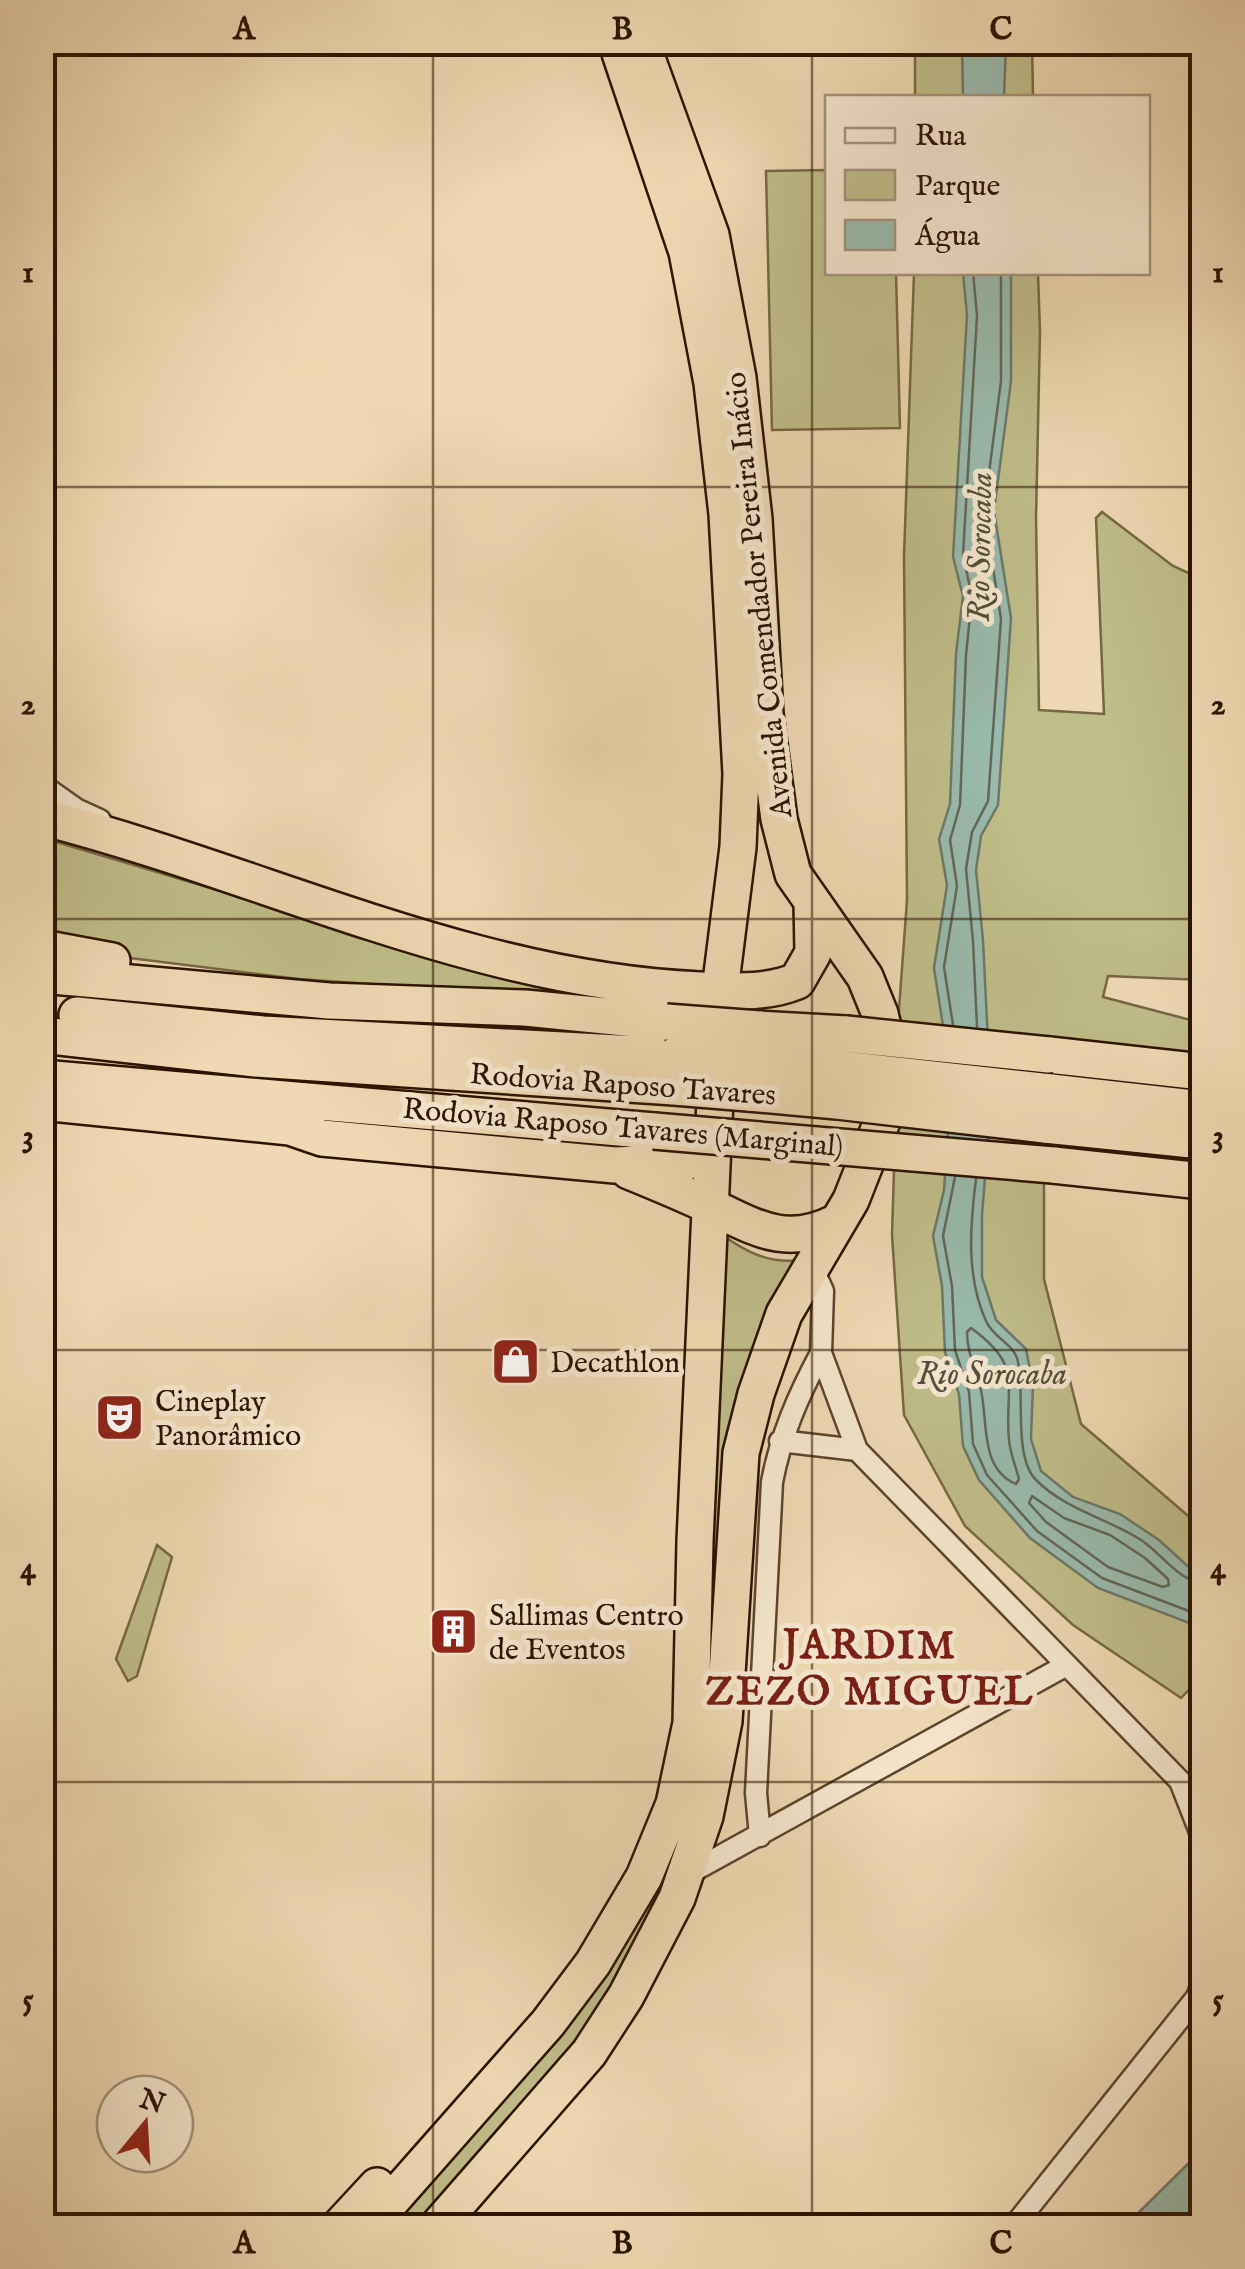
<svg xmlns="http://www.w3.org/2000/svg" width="1245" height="2269" viewBox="0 0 1245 2269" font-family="'IM FELL English',serif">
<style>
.green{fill:#bfbd88;stroke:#766845;stroke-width:2.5}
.water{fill:#99baad;stroke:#6d7869;stroke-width:2.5}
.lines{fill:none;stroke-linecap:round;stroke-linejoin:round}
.shore{stroke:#626758;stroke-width:2.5}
.street-casing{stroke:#5c452e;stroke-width:25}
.highway-casing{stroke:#2c1402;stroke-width:40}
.street{stroke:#f4e6cd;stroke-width:20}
.highway{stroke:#eed9b2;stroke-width:35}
.highway-bridge-casing{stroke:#2c1402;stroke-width:40;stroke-linecap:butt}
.highway-bridge{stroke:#eed9b2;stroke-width:35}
.grid{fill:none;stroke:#2c1402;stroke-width:2.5;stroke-opacity:0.55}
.labels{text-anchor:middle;stroke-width:10;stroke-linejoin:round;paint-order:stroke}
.street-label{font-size:30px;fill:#2c1402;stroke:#f4e6cd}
.poi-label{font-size:30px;fill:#2c1402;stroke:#f4e6cd;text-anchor:start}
.water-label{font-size:32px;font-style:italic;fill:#524e3e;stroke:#f4e6cd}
.district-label{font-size:40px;font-weight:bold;letter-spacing:2.5px;fill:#7a1f14;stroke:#f4e6cd}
.neatline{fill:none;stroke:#2c1402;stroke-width:4}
.grid-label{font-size:32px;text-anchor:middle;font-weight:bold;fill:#2c1402}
</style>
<rect width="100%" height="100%" fill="#eed9b2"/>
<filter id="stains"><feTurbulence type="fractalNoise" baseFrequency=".002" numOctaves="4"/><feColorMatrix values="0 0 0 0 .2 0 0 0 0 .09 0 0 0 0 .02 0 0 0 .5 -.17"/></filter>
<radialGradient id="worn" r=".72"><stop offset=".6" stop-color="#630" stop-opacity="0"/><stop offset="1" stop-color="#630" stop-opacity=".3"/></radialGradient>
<path class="green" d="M 915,43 L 1032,43 L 1033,97 L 915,97 Z
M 827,170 L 828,272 L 896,273 L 900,428 L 772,430 L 766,171 Z
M 914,273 L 1038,273 L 1040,332 L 1036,518 L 1039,710 L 1104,714 L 1096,518 L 1102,512 L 1173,566 L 1202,579 L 1202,980 L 1108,976 L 1103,997 L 1202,1023 L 1202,1061 L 1044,1045 L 1044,1279 L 1081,1424 L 1193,1520 L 1202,1545 L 1202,1677 L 1181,1698 L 1073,1625 L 965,1526 L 904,1415 L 892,1235 L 899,1009 L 907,900 L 904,556 Z
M 43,838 L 531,984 L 691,1007 L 299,979 L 58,949 L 43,944 Z
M 721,1234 C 746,1252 769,1264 801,1260 L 769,1325 L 716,1716 L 674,1877 L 619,1991 L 424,2226 L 384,2226 L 663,1862 Z
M 157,1545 L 172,1557 L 137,1676 L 128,1681 L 116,1659 Z"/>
<path class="water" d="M 962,43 L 1006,43 L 1004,97 L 963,97 Z
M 963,273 L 1011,273 L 1011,381 L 994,511 L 1011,618 L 998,805 L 981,836 L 976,870 L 983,940 L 991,1104 L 982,1215 L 982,1277 L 996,1320 L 1026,1349 L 1033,1385 L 1031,1439 L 1041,1471 L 1073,1497 L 1120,1514 L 1159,1540 L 1193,1571 L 1202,1574 L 1202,1628 L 1098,1588 L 1030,1538 L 979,1480 L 963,1446 L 959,1394 L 945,1352 L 942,1286 L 933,1236 L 944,1190 L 948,1131 L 945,1039 L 934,968 L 947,885 L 939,839 L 950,804 L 956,654 L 963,596 L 953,557 L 967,315 Z
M 1202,2150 L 1202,2226 L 1125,2226 Z"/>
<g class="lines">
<path class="shore" d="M 953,1025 L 944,967 L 957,886 L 950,840 L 960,805 L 966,655 L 972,597 L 963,555 L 977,316 L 973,272
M 977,1027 L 973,941 L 966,869 L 972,832 L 988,801 L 1001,619 L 984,511 L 1001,381 L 1001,272
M 955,1177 L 943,1236 L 952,1286 L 955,1350 L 969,1392 L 973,1444 L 987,1475 L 1037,1531 L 1102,1578 L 1202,1616
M 976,1179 C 970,1226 966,1277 986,1321 C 993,1338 1015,1344 1018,1362 C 1025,1393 1013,1457 1036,1480 C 1066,1510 1107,1518 1141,1540 C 1161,1553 1179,1581 1202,1583
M 971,1328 C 1025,1367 1004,1385 1009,1440 C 1010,1453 1016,1467 1019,1479 L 1016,1484 C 978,1468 989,1418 980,1386 C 975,1367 967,1352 967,1332 Z
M 1032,1496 L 1064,1518 L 1110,1535 L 1145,1558 L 1168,1579 L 1169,1585 L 1163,1587 L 1108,1567 L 1046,1522 L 1029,1503 Z"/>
<defs>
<path id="street" d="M 42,785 L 76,809 L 100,820
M 811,1265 L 823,1291 L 821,1353 L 857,1450 L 1180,1781 L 1202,1837
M 780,1441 L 857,1450
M 760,1836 L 756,1793 L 772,1482 C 781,1435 798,1396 821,1353
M 686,1875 L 1065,1666
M 1014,2226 L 1197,1997 L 1202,1984"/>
<path id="highway" d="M 42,817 C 261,873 471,980 700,990 C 732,991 766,994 797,981 L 813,953 L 812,902
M 42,948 L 112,961
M 42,975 L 329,1001 L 525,1008 L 666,1022
M 77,1015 L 263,1034 L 674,1056
M 759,1029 L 846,1034
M 42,1035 L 256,1059 L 674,1087
M 1049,1055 L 1202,1072
M 750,1060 L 842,1069
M 42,1078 L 654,1131
M 1051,1092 L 1202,1109
M 748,1093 L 837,1101
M 42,1102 L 290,1127 L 322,1138 L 615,1165 L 686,1162 L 713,1141
M 1045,1125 L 1202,1141
M 1053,1165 L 1202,1181
M 629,1171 C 656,1182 683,1193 710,1206 C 756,1228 786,1248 837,1222
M 340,2226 L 377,2186
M 369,2226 L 548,2023 L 593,1963 L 644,1877 L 674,1804 L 691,1723 L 695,1541 L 720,990 L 738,847 L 741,774 L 727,514 L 712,383 L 687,252 L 620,53
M 438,2226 L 589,2053 L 626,1996 L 677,1898 L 705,1816 L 724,1721 L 741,1453 L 756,1394 L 784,1314 L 851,1200 L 890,1101 L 889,1052 L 880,1014 L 865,977 L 793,874 L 779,819 L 765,714 L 754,519 L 738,378 L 711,235 L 641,42"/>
</defs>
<use href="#street" class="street-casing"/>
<use href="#highway" class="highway-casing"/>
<use href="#street" class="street"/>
<use href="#highway" class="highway"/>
<defs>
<path id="highway-bridge" d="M 666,1022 L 759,1029
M 846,1034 L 1049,1055
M 674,1056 L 750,1060
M 842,1069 L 1051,1092
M 674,1087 L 748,1093
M 837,1101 L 1045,1125
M 654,1131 L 1053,1165"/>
</defs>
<use href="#highway-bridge" class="highway-bridge-casing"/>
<use href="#highway-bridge" class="highway-bridge"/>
</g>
<path class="grid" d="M 433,42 L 433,2226M 812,42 L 812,2226M 42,487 L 1202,487M 42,919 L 1202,919M 42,1350 L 1202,1350M 42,1782 L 1202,1782"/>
<defs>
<symbol id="shop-square" viewBox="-11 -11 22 22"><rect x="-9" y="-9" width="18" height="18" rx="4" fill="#8f2418" stroke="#f4e6cd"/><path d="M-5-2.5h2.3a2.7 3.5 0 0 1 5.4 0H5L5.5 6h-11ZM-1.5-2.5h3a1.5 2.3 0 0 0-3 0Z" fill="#fff"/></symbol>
<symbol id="theatre-square" viewBox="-11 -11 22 22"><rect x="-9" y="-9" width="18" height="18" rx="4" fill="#8f2418" stroke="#f4e6cd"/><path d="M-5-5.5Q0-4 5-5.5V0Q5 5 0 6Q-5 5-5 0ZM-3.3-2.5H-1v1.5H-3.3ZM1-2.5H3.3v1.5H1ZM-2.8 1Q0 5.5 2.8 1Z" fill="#fff"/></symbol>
<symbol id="building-square" viewBox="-11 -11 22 22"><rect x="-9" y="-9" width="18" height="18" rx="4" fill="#8f2418" stroke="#f4e6cd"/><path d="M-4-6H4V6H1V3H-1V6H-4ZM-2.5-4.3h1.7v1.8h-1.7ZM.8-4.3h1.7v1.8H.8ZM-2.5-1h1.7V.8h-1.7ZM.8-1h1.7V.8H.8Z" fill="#fff"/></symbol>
</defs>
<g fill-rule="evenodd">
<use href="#shop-square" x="488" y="1334" width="55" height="55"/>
<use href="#theatre-square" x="92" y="1390" width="55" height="55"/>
<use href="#building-square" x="426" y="1604" width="55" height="55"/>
</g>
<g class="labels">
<g class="street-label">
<text transform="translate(758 595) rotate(-96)" y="10">Avenida Comendador Pereira Inácio</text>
<text transform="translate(623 1084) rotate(4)" y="10">Rodovia Raposo Tavares</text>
<text transform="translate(623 1127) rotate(5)" y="10">Rodovia Raposo Tavares (Marginal)</text>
</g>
<g class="poi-label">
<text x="550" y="1372">Decathlon</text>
<text x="155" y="1411">Cineplay<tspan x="155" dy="34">Panorâmico</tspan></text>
<text x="489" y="1625">Sallimas Centro<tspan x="489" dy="34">de Eventos</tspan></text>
</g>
<g class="water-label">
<text transform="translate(979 547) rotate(-89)" y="11">Rio Sorocaba</text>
<text x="992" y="1384">Rio Sorocaba</text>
</g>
<g class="district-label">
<text x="870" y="1658">JARDIM<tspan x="870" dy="46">ZEZO MIGUEL</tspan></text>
</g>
</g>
<rect width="1245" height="2269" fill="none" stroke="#eed9b2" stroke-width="110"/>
<rect x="825" y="95" width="325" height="180" fill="#f4e6cd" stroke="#a4927c" stroke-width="2.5"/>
<rect x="845" y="128" width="50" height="15" fill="#f4e6cd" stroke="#a4927c" stroke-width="2.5"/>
<text x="915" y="145" font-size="30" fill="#2c1402">Rua</text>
<rect x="845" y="170" width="50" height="30" fill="#bfbd88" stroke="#a4927c" stroke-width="2.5"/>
<text x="915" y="195" font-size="30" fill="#2c1402">Parque</text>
<rect x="845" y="220" width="50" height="30" fill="#99baad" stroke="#a4927c" stroke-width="2.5"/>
<text x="915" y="245" font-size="30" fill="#2c1402">Água</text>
<g transform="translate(145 2124) rotate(18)"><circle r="48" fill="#f4e6cd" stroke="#a4927c" stroke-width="2.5"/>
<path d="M0-8L18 38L0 25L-18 38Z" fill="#8f2418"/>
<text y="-15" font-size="28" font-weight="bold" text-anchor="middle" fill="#2c1402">N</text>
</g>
<rect x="55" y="55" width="1135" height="2159" class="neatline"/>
<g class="grid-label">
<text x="244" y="39">A</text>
<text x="622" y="39">B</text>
<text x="1001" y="39">C</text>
<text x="28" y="282">1</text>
<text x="1218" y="282">1</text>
<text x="28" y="714">2</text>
<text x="1218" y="714">2</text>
<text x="28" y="1146">3</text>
<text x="1218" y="1146">3</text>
<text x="28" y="1578">4</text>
<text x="1218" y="1578">4</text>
<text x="28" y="2009">5</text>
<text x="1218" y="2009">5</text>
<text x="244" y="2253">A</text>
<text x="622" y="2253">B</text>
<text x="1001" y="2253">C</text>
</g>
<rect width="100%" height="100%" filter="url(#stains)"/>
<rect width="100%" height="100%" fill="url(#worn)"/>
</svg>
